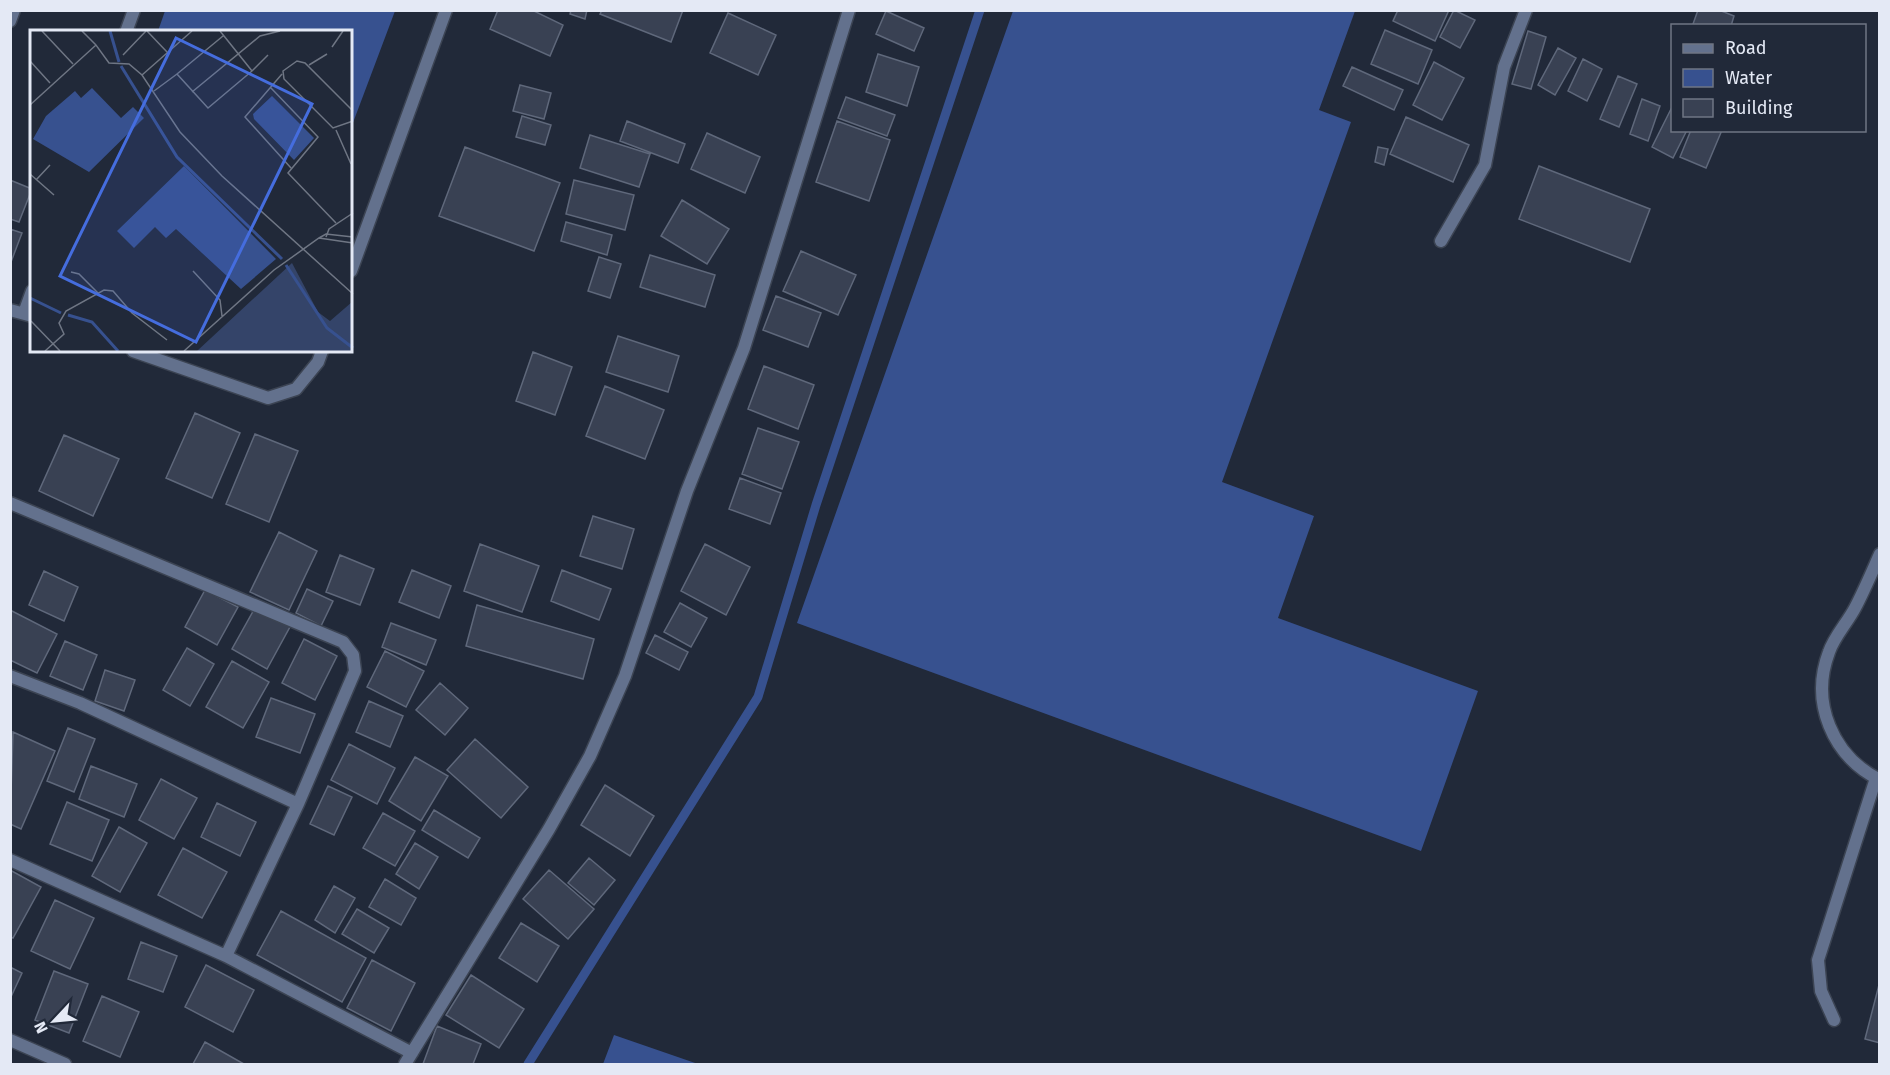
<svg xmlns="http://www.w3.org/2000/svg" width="1890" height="1075" viewBox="0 0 1890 1075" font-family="'Fira Sans',sans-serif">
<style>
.water{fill:#37518f}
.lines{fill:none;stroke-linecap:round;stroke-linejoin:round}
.stream{stroke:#37518f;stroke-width:9}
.building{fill:#394153;stroke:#5f687b;stroke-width:1.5}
.lane-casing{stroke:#3c4453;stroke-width:15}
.street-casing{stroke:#3c4453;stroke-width:15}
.lane{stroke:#63718d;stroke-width:12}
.street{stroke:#63718d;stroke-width:12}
.inset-river{fill:none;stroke:#37518f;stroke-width:3}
.inset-road{fill:none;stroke:#6f7684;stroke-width:1.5}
.view{fill:#456dde;fill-opacity:0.15;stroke:#456dde;stroke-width:3}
.inset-edge{fill:none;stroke:#e4e9f5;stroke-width:3}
</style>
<rect width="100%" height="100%" fill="#212939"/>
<path class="water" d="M 165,11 L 165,10 L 395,11 L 351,128 L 351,32 L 158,31 Z
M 1013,11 L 1355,11 L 1319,110 L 1351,122 L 1222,482 L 1314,516 L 1278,618 L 1478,691 L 1421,851 L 797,623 Z
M 614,1035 L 698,1064 L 603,1064 Z"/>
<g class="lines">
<path class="stream" d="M 528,1064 L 758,697 L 816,505 L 980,10"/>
</g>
<path class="building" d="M 498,10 L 532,10 L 563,25 L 550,56 L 490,29 Z
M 571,10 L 587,10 L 585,19 L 570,14 Z
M 602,10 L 683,10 L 671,42 L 600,14 Z
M 1398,10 L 1449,10 L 1435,41 L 1393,21 Z
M 1454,10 L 1475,20 L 1460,48 L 1440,37 Z
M 1698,10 L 1719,10 L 1734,16 L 1731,26 L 1698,26 L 1693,24 Z
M 886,11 L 924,28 L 914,51 L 876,34 Z
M 728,13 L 776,35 L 758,75 L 710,53 Z
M 1385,30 L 1432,50 L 1418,84 L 1371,64 Z
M 1528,31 L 1546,37 L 1531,89 L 1512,84 Z
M 1558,48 L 1576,58 L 1555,95 L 1538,85 Z
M 878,54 L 919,67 L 907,106 L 866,92 Z
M 1583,59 L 1602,69 L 1587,101 L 1568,91 Z
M 1434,62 L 1464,78 L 1442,120 L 1413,105 Z
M 1352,67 L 1403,90 L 1394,110 L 1343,86 Z
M 1618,76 L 1637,84 L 1619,127 L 1600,119 Z
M 520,85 L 551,93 L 544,119 L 513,111 Z
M 846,97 L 895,115 L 887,136 L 838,118 Z
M 1642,99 L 1660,106 L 1648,141 L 1630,134 Z
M 1672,107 L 1672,130 L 1687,130 L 1673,158 L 1652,147 Z
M 522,116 L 551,125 L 545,145 L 516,137 Z
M 1406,117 L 1469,145 L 1453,182 L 1390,154 Z
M 627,121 L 685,144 L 678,163 L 620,141 Z
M 837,121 L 890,140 L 869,201 L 816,182 Z
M 1691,130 L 1722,130 L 1706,168 L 1680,157 Z
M 707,133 L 760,157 L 745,193 L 691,169 Z
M 590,135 L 650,154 L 639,187 L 580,168 Z
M 465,147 L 560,183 L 534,251 L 439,216 Z
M 1378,147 L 1388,149 L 1384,165 L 1375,162 Z
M 1539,166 L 1650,209 L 1630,262 L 1519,219 Z
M 10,180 L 32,189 L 19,222 L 10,219 Z
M 574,180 L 634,195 L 625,230 L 566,214 Z
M 682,200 L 729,229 L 707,264 L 661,236 Z
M 566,222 L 612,235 L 607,255 L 561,241 Z
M 10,229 L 22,233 L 11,262 L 10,262 Z
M 801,251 L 856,275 L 838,315 L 783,291 Z
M 650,255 L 715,275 L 705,307 L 640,287 Z
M 599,257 L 621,264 L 610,298 L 588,291 Z
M 776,296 L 821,313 L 808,347 L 763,330 Z
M 618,336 L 679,356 L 668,392 L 606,372 Z
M 533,352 L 572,367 L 555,415 L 516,401 Z
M 764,366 L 814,385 L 798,429 L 748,409 Z
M 605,386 L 664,410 L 645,459 L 586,436 Z
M 195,413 L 240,433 L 212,498 L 166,478 Z
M 758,428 L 799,442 L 782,489 L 742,474 Z
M 255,434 L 298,451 L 269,522 L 226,504 Z
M 64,435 L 119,459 L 93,516 L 39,491 Z
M 740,478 L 781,493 L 770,524 L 729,509 Z
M 593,516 L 634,529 L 622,569 L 580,556 Z
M 279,532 L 317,551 L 289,610 L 250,592 Z
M 480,544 L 539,566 L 522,612 L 464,591 Z
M 705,544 L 750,567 L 726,615 L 681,591 Z
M 340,555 L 374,569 L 360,605 L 326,592 Z
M 412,570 L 451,586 L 439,618 L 399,602 Z
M 562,570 L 611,589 L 599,620 L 551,601 Z
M 44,571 L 78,587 L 64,621 L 29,605 Z
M 307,589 L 333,601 L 321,626 L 296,613 Z
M 205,590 L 238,607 L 217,645 L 185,627 Z
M 680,603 L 707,618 L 691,647 L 664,632 Z
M 477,605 L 594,639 L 583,679 L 466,646 Z
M 256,606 L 291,625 L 267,669 L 232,649 Z
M 10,610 L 57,634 L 37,673 L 10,660 Z
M 391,623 L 436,640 L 426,665 L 382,647 Z
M 655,635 L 688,652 L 679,670 L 646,653 Z
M 304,639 L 337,656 L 315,700 L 282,683 Z
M 65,641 L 97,655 L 83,690 L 50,676 Z
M 187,648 L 214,664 L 190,706 L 163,690 Z
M 385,651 L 424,671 L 406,707 L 367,687 Z
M 232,661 L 269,682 L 243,728 L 206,707 Z
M 105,670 L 135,680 L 124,711 L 95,701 Z
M 440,683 L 468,708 L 445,735 L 416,710 Z
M 271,698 L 315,714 L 300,753 L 256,737 Z
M 369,701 L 403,716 L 390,747 L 356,732 Z
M 68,728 L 95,739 L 74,792 L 47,781 Z
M 13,732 L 55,751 L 21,829 L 10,824 Z
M 475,739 L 528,787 L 501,818 L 447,770 Z
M 349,744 L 395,768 L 377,804 L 331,780 Z
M 415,757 L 448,776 L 421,821 L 389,801 Z
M 91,766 L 137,784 L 124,817 L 79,799 Z
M 161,779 L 197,798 L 174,839 L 139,820 Z
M 605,785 L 654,816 L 630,856 L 581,825 Z
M 328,786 L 352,797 L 334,835 L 310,824 Z
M 67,802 L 109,820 L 92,861 L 50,844 Z
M 217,803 L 256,822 L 240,856 L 201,837 Z
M 434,810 L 480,838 L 468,858 L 422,830 Z
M 383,813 L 415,831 L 395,866 L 363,848 Z
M 119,827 L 147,843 L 120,892 L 92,876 Z
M 415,843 L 438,857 L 419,889 L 396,874 Z
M 183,848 L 227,872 L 202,918 L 158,895 Z
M 589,858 L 615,880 L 594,905 L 568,883 Z
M 10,870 L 41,887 L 13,938 L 10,937 Z
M 549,870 L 594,909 L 568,939 L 523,899 Z
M 385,879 L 416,898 L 401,925 L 369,907 Z
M 334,886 L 355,898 L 335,933 L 315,920 Z
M 55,900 L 94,918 L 70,969 L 31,951 Z
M 357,909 L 389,928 L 374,953 L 342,934 Z
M 281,911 L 366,958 L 342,1002 L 257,955 Z
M 521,923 L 559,946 L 537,982 L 499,958 Z
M 141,942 L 177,956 L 163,992 L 128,979 Z
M 372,960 L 415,983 L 391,1031 L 347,1008 Z
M 206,965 L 254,990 L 233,1032 L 185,1007 Z
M 10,967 L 22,973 L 10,999 Z
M 54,971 L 88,984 L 69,1033 L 35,1020 Z
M 471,975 L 524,1009 L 499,1048 L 446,1015 Z
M 1880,981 L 1880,1043 L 1865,1039 Z
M 102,996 L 139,1012 L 120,1057 L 83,1041 Z
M 437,1026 L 481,1044 L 473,1064 L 423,1064 Z
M 205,1042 L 244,1064 L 193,1064 Z"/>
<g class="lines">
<defs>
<path id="lane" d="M 126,32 L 134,10
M 351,271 L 446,10
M 10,310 L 32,316
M 24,313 L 32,291
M 133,351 L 268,398 L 296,389 L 318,362 L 322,351"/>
<path id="street" d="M 10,21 L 14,10
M 1441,241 L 1485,165 L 1504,67 L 1526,10
M 10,503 L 343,642 L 353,655 L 355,671 L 298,804 L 226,956 L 10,860
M 1880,554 C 1872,572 1864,591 1855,608 C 1847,623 1834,637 1829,652 C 1810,702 1832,756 1880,780
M 10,676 L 80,703 L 298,804
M 226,956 L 412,1053
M 1834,1020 L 1821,991 L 1818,960 L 1876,778
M 10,1040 L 65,1064
M 405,1064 L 549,829 L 590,756 L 625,676 L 687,491 L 744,348 L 849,10"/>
</defs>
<use href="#lane" class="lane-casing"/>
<use href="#street" class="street-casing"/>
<use href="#lane" class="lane"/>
<use href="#street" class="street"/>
</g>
<g transform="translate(30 30)">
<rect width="322" height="322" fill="#212939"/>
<path d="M 262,233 L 288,282 L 300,291 L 322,272 L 322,321 L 167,321 Z" fill="#344469"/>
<path d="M 62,58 L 91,88 L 103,77 L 114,88 L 59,142 L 3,109 L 16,86 L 45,61 L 51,68 ZM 242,66 L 284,108 L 264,130 L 224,89 L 223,84 ZM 154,136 L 246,229 L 211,259 L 146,199 L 136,208 L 125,197 L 104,218 L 87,201 Z" fill="#37518f"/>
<path class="inset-river" d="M 80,1 L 89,32M 91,36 L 147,127 L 252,229M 256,235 L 297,298 L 323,318M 0,268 L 31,283M 38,285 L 62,292 L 88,321"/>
<path class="inset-road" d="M 12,1 L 43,34M 52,1 L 66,15M 117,1 L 137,22M 190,1 L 222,41 L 178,78 L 147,44 L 193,6M 302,17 L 313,1M 93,25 L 116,1M 0,31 L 20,53M 279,35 L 297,24M 222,41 L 238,25M 252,44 L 215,87 L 261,138M 112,45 L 162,1M 241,58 L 288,107 L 258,143 L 306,193M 124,61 L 147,44M 162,62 L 230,6 L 250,1M 0,75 L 66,15 L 79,33 L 99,34 L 112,45 L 150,102 L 192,146 L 323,264M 323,81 L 275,33 L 267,31 L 253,41 L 254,49 L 303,98 L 323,91M 306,100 L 321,134M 0,144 L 24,165M 6,150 L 20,135M 296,207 L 299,199 L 323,183M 289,208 L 323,213M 163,241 L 190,270 L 192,286M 41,242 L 49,244 L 68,263M 1,291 L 30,321M 15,321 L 34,304 L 29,293 L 36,281 L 74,260 L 83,261 L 102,283 L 137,310M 154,321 L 244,240 L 289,208 L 296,204 L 323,207"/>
<path class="view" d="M 146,8 L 282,74 L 166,312 L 30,246 Z"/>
<rect width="322" height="322" class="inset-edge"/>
</g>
<rect width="1890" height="1075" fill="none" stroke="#e4e9f5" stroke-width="24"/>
<rect x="1671" y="24" width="195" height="108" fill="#212939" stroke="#6f7684" stroke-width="1.5"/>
<rect x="1683" y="44" width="30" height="9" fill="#63718d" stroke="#6f7684" stroke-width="1.5"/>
<text x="1725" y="54" font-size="18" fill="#e4e9f5">Road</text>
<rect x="1683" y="69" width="30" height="18" fill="#37518f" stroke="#6f7684" stroke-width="1.5"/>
<text x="1725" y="84" font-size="18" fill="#e4e9f5">Water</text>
<rect x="1683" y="99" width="30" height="18" fill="#394153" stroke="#6f7684" stroke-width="1.5"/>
<text x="1725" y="114" font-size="18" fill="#e4e9f5">Building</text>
<g transform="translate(54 1021) rotate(244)" stroke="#212939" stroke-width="4.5" paint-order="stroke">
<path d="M0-4.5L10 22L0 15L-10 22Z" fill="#e4e9f5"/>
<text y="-9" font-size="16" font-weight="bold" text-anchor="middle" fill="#e4e9f5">N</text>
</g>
</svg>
